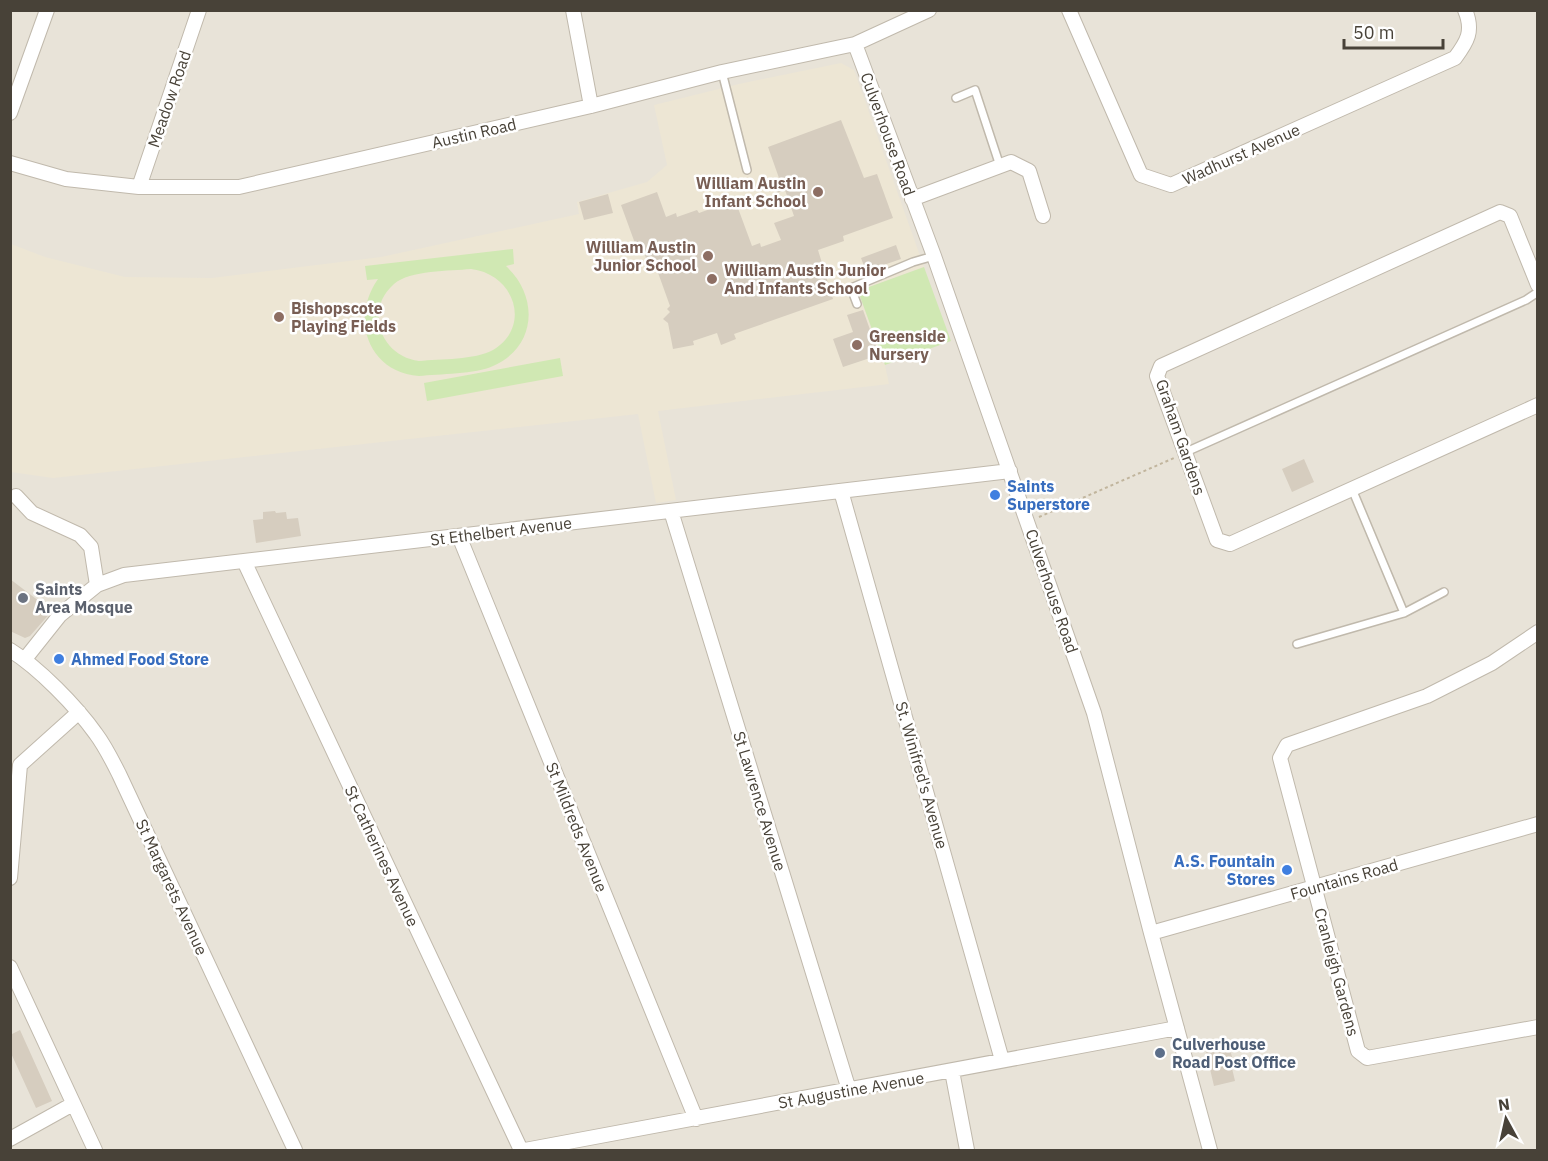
<svg xmlns="http://www.w3.org/2000/svg" width="1548" height="1161" viewBox="0 0 1548 1161" font-family="'IBM Plex Sans',sans-serif">
<style>
.residential{fill:#e8e3d8}
.education{fill:#ede6d4}
.green{fill:#d0e8b3;fill-rule:evenodd}
.building{fill:#d6cdbf}
.lines{fill:none;stroke-linecap:round;stroke-linejoin:round}
.lane-casing{stroke:#c0b9ac;stroke-width:10}
.street-casing{stroke:#c0b9ac;stroke-width:16}
.path{stroke:#c1b59d;stroke-width:2;stroke-dasharray:3 3;stroke-linecap:butt}
.lane{stroke:#fff;stroke-width:7}
.street{stroke:#fff;stroke-width:14}
.education-dot{fill:#8d6e63;stroke:#fff;stroke-width:2}
.shop-dot{fill:#3f7fe0;stroke:#fff;stroke-width:2}
.worship-dot{fill:#6b7280;stroke:#fff;stroke-width:2}
.service-dot{fill:#5c6f8a;stroke:#fff;stroke-width:2}
.labels{text-anchor:middle;stroke-width:5;stroke-linejoin:round;paint-order:stroke}
.street-label{font-size:16px;fill:#484238;stroke:#fff}
.education-label{font-size:16px;font-weight:bold;fill:#785e54;stroke:#fff;text-anchor:start}
.shop-label{font-size:16px;font-weight:bold;fill:#366cbe;stroke:#fff;text-anchor:start}
.worship-label{font-size:16px;font-weight:bold;fill:#5b616d;stroke:#fff;text-anchor:start}
.service-label{font-size:16px;font-weight:bold;fill:#4e5e75;stroke:#fff;text-anchor:start}
</style>
<rect width="100%" height="100%" fill="#f4f1ea"/>
<path class="residential" d="M 11,11 L 1537,11 L 1537,1150 L 11,1150 Z"/>
<path class="education" d="M 841,63 L 854,70 L 924,267 L 858,291 L 885,365 L 889,384 L 658,411 L 676,500 L 656,503 L 638,414 L 53,478 L 11,472 L 11,244 L 45,257 L 125,277 L 212,278 L 381,257 L 579,214 L 577,202 L 647,182 L 667,165 L 654,105 L 739,84 Z"/>
<path class="green" d="M 513,249 L 514,264 L 506,266 C 539,296 537,347 493,366 C 476,374 439,374 419,376 C 368,372 350,319 378,279 L 367,280 L 365,266 ZM 471,269 C 515,274 532,327 493,350 C 475,360 440,359 419,361 C 382,357 363,311 394,284 C 410,270 450,271 471,269 Z
M 924,267 L 951,341 L 885,365 L 858,291 Z
M 560,358 L 563,376 L 427,401 L 424,383 Z"/>
<path class="building" d="M 841,120 L 864,178 L 877,174 L 893,218 L 843,236 L 844,241 L 818,250 L 833,299 L 734,334 L 736,339 L 721,345 L 717,333 L 693,341 L 694,345 L 673,349 L 668,323 L 663,319 L 670,312 L 667,309 L 670,306 L 652,256 L 646,258 L 641,244 L 636,246 L 621,205 L 657,192 L 666,217 L 676,213 L 677,217 L 697,210 L 699,213 L 735,200 L 752,246 L 760,243 L 761,247 L 781,240 L 774,223 L 794,216 L 785,190 L 777,193 L 773,180 L 779,178 L 768,147 Z
M 608,194 L 613,213 L 584,220 L 579,202 Z
M 896,245 L 901,259 L 866,271 L 861,258 Z
M 863,310 L 879,355 L 843,367 L 833,339 L 853,332 L 847,315 Z
M 1304,459 L 1314,482 L 1292,492 L 1282,469 Z
M 275,511 L 276,513 L 286,512 L 287,519 L 298,518 L 301,536 L 256,543 L 253,520 L 263,519 L 263,512 Z
M 10,579 L 52,611 L 30,636 L 25,638 L 10,631 Z
M 20,1030 L 52,1101 L 36,1108 L 10,1051 L 10,1035 Z
M 1229,1046 L 1234,1064 L 1231,1064 L 1235,1081 L 1214,1086 L 1206,1052 Z"/>
<g class="lines">
<defs>
<path id="lane" d="M 722,72 L 747,170
M 956,98 L 975,90 L 1000,166
M 857,304 L 851,288 L 913,262 L 934,256
M 1186,452 L 1526,300 L 1538,292
M 1352,489 L 1404,613
M 1297,644 L 1404,613 L 1444,592"/>
<path id="street" d="M 573,10 L 591,106
M 1069,10 L 1141,175 L 1171,185 L 1455,58 C 1467,42 1474,31 1465,10
M 855,44 L 934,256 L 1094,713 L 1151,933 L 1210,1150
M 10,113 L 47,10
M 10,163 L 66,179 L 139,187 L 239,187 L 591,106 L 722,72 L 855,44 L 929,10
M 139,187 L 199,10
M 912,199 L 1011,162 L 1029,171 L 1043,216
M 1538,285 L 1510,216 L 1500,212 L 1161,366 L 1157,376 L 1217,540 L 1230,544 L 1538,405
M 841,491 L 1002,1060
M 16,496 L 32,513 L 80,535 L 91,547 L 97,585
M 671,511 L 849,1090
M 459,536 L 696,1119
M 244,561 L 521,1150
M 1538,632 L 1492,663 L 1427,696 L 1287,745 L 1280,758 L 1358,1051 L 1367,1058 L 1538,1027
M 10,650 C 39,668 76,706 96,734 C 105,746 112,760 119,774 L 295,1150
M 25,659 L 60,615 L 97,585 L 124,575 L 1010,471
M 10,878 L 20,765 L 79,712
M 1151,933 L 1538,824
M 10,967 L 95,1150
M 952,1071 L 967,1150
M 10,1139 L 73,1104
M 525,1150 L 1177,1028"/>
</defs>
<use href="#lane" class="lane-casing"/>
<use href="#street" class="street-casing"/>
<path class="path" d="M 1039,517 L 1174,458"/>
<use href="#lane" class="lane"/>
<use href="#street" class="street"/>
</g>
<g class="education-dot">
<circle cx="818" cy="192" r="6"/>
<circle cx="708" cy="256" r="6"/>
<circle cx="712" cy="279" r="6"/>
<circle cx="279" cy="317" r="6"/>
<circle cx="857" cy="345" r="6"/>
</g>
<g class="shop-dot">
<circle cx="995" cy="495" r="6"/>
<circle cx="59" cy="659" r="6"/>
<circle cx="1287" cy="870" r="6"/>
</g>
<circle class="worship-dot" cx="23" cy="598" r="6"/>
<circle class="service-dot" cx="1160" cy="1053" r="6"/>
<g class="labels">
<g class="street-label">
<text transform="translate(169 99) rotate(-71)" y="6">Meadow Road</text>
<text transform="translate(474 133) rotate(-13)" y="6">Austin Road</text>
<text transform="translate(888 134) rotate(70)" y="6">Culverhouse Road</text>
<text transform="translate(1241 154) rotate(-24)" y="6">Wadhurst Avenue</text>
<text transform="translate(1181 437) rotate(71)" y="6">Graham Gardens</text>
<text transform="translate(501 531) rotate(-7)" y="6">St Ethelbert Avenue</text>
<text transform="translate(1052 591) rotate(71)" y="6">Culverhouse Road</text>
<text transform="translate(922 775) rotate(74)" y="6">St. Winifred's Avenue</text>
<text transform="translate(760 801) rotate(73)" y="6">St Lawrence Avenue</text>
<text transform="translate(577 827) rotate(68)" y="6">St Mildreds Avenue</text>
<text transform="translate(382 856) rotate(65)" y="6">St Catherines Avenue</text>
<text transform="translate(1344 879) rotate(-16)" y="6">Fountains Road</text>
<text transform="translate(172 887) rotate(65)" y="6">St Margarets Avenue</text>
<text transform="translate(1337 972) rotate(75)" y="6">Cranleigh Gardens</text>
<text transform="translate(851 1090) rotate(-10)" y="6">St Augustine Avenue</text>
</g>
<g class="education-label">
<text x="806" y="189" text-anchor="end">William Austin<tspan x="806" dy="18">Infant School</tspan></text>
<text x="696" y="253" text-anchor="end">William Austin<tspan x="696" dy="18">Junior School</tspan></text>
<text x="724" y="276">William Austin Junior<tspan x="724" dy="18">And Infants School</tspan></text>
<text x="291" y="314">Bishopscote<tspan x="291" dy="18">Playing Fields</tspan></text>
<text x="869" y="342">Greenside<tspan x="869" dy="18">Nursery</tspan></text>
</g>
<g class="shop-label">
<text x="1007" y="492">Saints<tspan x="1007" dy="18">Superstore</tspan></text>
<text x="71" y="665">Ahmed Food Store</text>
<text x="1275" y="867" text-anchor="end">A.S. Fountain<tspan x="1275" dy="18">Stores</tspan></text>
</g>
<g class="worship-label">
<text x="35" y="595">Saints<tspan x="35" dy="18">Area Mosque</tspan></text>
</g>
<g class="service-label">
<text x="1172" y="1050">Culverhouse<tspan x="1172" dy="18">Road Post Office</tspan></text>
</g>
</g>
<rect width="1548" height="1161" fill="none" stroke="#484238" stroke-width="24"/>
<g transform="translate(1506 1119) rotate(352)" stroke="#ffffff" stroke-width="4.5" paint-order="stroke">
<path d="M0-4.5L10 22L0 15L-10 22Z" fill="#484238"/>
<text y="-9" font-size="16" font-weight="bold" text-anchor="middle" fill="#484238">N</text>
</g>
<path d="M1344 39v9h99v-9" fill="none" stroke="#484238" stroke-width="3"/>
<text x="1353" y="39" font-size="18" fill="#484238" stroke="#ffffff" stroke-width="4.5" paint-order="stroke">50 m</text>
</svg>
